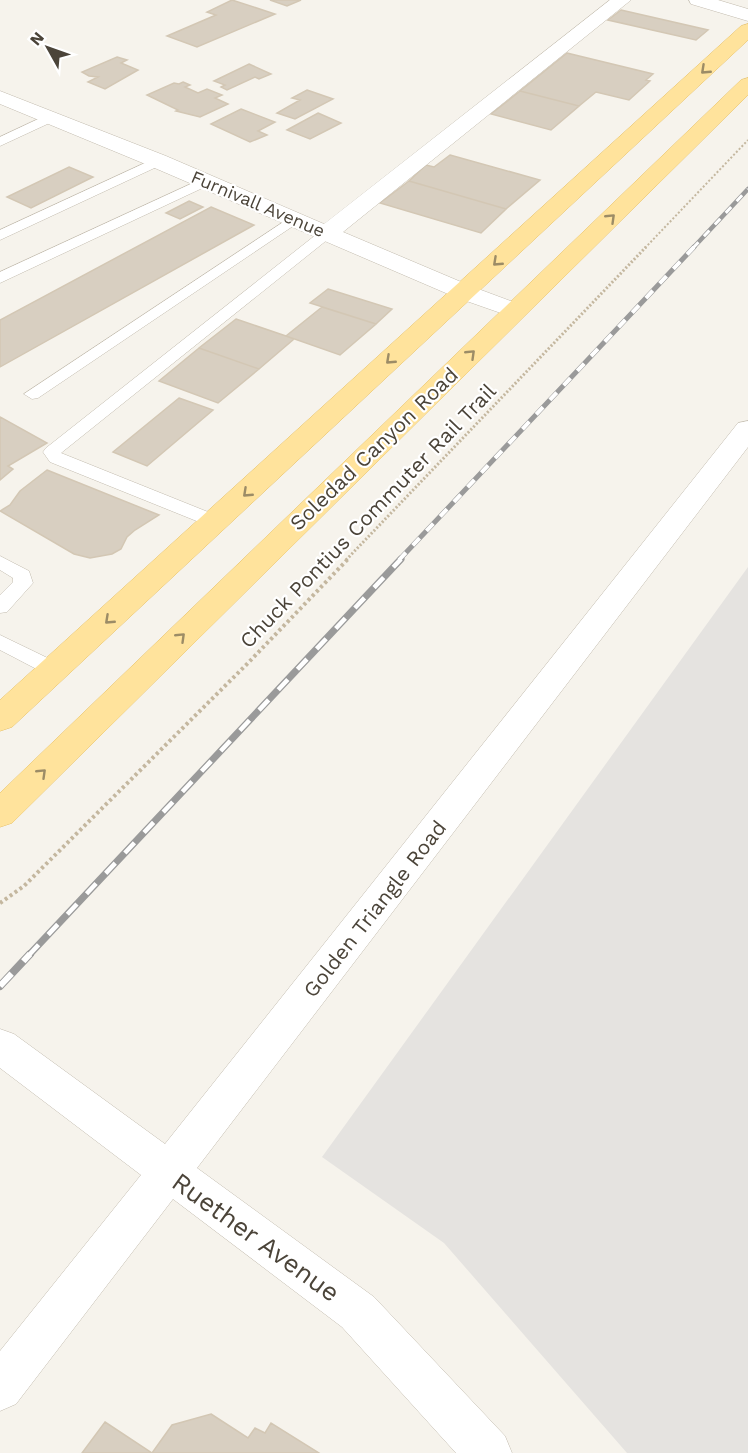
<svg xmlns="http://www.w3.org/2000/svg" width="748" height="1453" viewBox="0 0 748 1453" font-family="'Work Sans',sans-serif">
<style>
.parking{fill:#e5e3e0}
.building{fill:#d8cfc1;stroke:#d3c7b4;stroke-width:1.5}
.lines{fill:none;stroke-linecap:round;stroke-linejoin:round}
.service-casing{stroke:#c2bbae;stroke-width:1}
.minor-casing{stroke:#c2bbae;stroke-width:1}
.tertiary-casing{stroke:#c2bbae;stroke-width:1}
.primary-casing{stroke:#e6c16a;stroke-width:1}
.path-far2{stroke:#c4b79f;stroke-width:2;stroke-dasharray:2 2;stroke-linecap:butt}
.path-far1{stroke:#c4b79f;stroke-width:3;stroke-dasharray:2 2;stroke-linecap:butt}
.path{stroke:#c4b79f;stroke-width:4;stroke-dasharray:3 3;stroke-linecap:butt}
.service{fill:#fff;fill-rule:evenodd}
.minor{fill:#fff;fill-rule:evenodd}
.tertiary{fill:#fff;fill-rule:evenodd}
.primary{fill:#ffe39c;fill-rule:evenodd}
.rail-far3-casing{stroke:#9a9a9a;stroke-width:4.5}
.rail-far2-casing{stroke:#9a9a9a;stroke-width:5}
.rail-far1-casing{stroke:#9a9a9a;stroke-width:7}
.rail-casing{stroke:#9a9a9a;stroke-width:8}
.rail-far3{stroke:#fff;stroke-width:3;stroke-dasharray:8;stroke-linecap:butt}
.rail-far2{stroke:#fff;stroke-width:4;stroke-dasharray:10;stroke-linecap:butt}
.rail-far1{stroke:#fff;stroke-width:4.5;stroke-dasharray:14;stroke-linecap:butt}
.rail{stroke:#fff;stroke-width:6;stroke-dasharray:17;stroke-linecap:butt}
.oneway{stroke:#9c8c66}
.labels{text-anchor:middle;stroke-width:4.5;stroke-linejoin:round;paint-order:stroke}
.far-street-label{font-size:18px;fill:#4b4439;stroke:#fff}
.street-label{font-size:21px;fill:#4b4439;stroke:#fff}
.near-street-label{font-size:26px;fill:#4b4439;stroke:#fff}
</style>
<rect width="100%" height="100%" fill="#f6f3ec"/>
<path class="parking" d="M 748,567 L 748,1453 L 627,1453 L 444,1243 L 322,1157 Z"/>
<path class="building" d="M 232,0 L 275,14 L 197,47 L 167,36 L 216,15 L 207,12 Z
M 270,0 L 301,0 L 287,6 Z
M 621,10 L 708,30 L 696,40 L 608,20 Z
M 567,53 L 571,54 L 653,74 L 646,80 L 650,81 L 629,100 L 596,92 L 579,106 L 520,91 Z
M 117,57 L 127,60 L 121,63 L 138,70 L 105,89 L 88,82 L 98,77 L 89,76 L 82,72 Z
M 249,64 L 271,74 L 259,79 L 255,77 L 227,90 L 221,87 L 225,85 L 214,81 Z
M 183,82 L 190,85 L 185,87 L 198,93 L 207,89 L 222,95 L 215,98 L 228,104 L 200,117 L 176,111 L 178,110 L 147,95 L 174,83 L 179,84 Z
M 307,90 L 333,99 L 295,119 L 277,113 L 300,100 L 292,98 Z
M 520,91 L 579,106 L 551,130 L 491,114 Z
M 241,109 L 275,122 L 258,131 L 267,135 L 250,142 L 211,124 Z
M 318,113 L 341,123 L 310,139 L 287,130 Z
M 450,155 L 540,180 L 506,209 L 409,181 L 426,165 L 434,167 Z
M 69,167 L 93,177 L 31,208 L 7,197 Z
M 409,181 L 506,209 L 481,233 L 380,203 Z
M 189,201 L 203,207 L 180,219 L 166,213 Z
M 211,207 L 254,225 L 0,367 L 0,320 Z
M 328,289 L 392,309 L 376,324 L 310,303 Z
M 322,307 L 376,324 L 340,355 L 286,336 Z
M 236,319 L 286,336 L 294,339 L 259,369 L 199,348 Z
M 199,348 L 259,369 L 218,403 L 159,381 Z
M 179,398 L 213,410 L 147,466 L 113,452 Z
M 0,417 L 47,443 L 8,466 L 13,469 L 0,480 Z
M 47,470 L 159,515 L 135,530 L 127,537 L 121,549 L 112,554 L 90,558 L 74,554 L 0,511 L 10,505 L 20,491 Z
M 211,1414 L 248,1438 L 255,1428 L 265,1433 L 271,1423 L 319,1453 L 152,1453 L 172,1425 Z
M 105,1422 L 152,1453 L 82,1453 Z"/>
<g class="lines">
<defs>
<path id="service" d="M 51,113 L 56,114 L 58,117 L 56,120 L 0,146 L 0,137 Z
M 158,157 L 165,161 L 163,164 L 0,240 L 0,230 Z
M 206,177 L 213,181 L 211,184 L 0,283 L 0,272 Z
M 294,215 L 301,219 L 299,222 L 38,398 L 32,399 L 24,394 Z
M 327,229 L 334,233 L 332,236 L 61,453 L 223,518 L 225,522 L 223,526 L 209,526 L 50,462 L 43,452 L 46,448 L 322,230 Z
M 0,556 L 29,571 L 33,583 L 7,612 L 0,613 L 0,595 L 13,582 L 13,578 L 0,570 Z
M 0,635 L 62,665 L 65,670 L 62,675 L 55,677 L 48,675 L 0,650 Z"/>
<path id="minor" d="M 610,0 L 631,0 L 343,232 L 473,287 L 524,306 L 527,311 L 524,316 L 515,318 L 455,297 L 150,166 L 0,104 L 0,91 L 166,156 L 324,224 Z
M 689,0 L 718,0 L 748,9 L 748,21 L 691,4 Z"/>
<path id="tertiary" d="M 748,421 L 748,447 L 197,1168 L 374,1297 L 505,1436 L 512,1453 L 456,1453 L 342,1327 L 173,1199 L 16,1404 L 0,1411 L 0,1351 L 141,1175 L 0,1068 L 0,1029 L 14,1034 L 165,1144 L 738,423 Z"/>
<path id="primary" d="M 748,24 L 748,40 L 12,727 L 0,731 L 0,700 L 741,26 Z
M 748,78 L 748,95 L 12,823 L 0,827 L 0,793 L 741,80 Z"/>
</defs>
<use href="#service" class="service-casing"/>
<use href="#minor" class="minor-casing"/>
<use href="#tertiary" class="tertiary-casing"/>
<use href="#primary" class="primary-casing"/>
<path class="path-far2" d="M 645,248 L 748,140"/>
<path class="path-far1" d="M 346,560 L 646,247"/>
<path class="path" d="M 0,903 L 24,886 L 248,663 L 348,559"/>
<use href="#service" class="service"/>
<use href="#minor" class="minor"/>
<use href="#tertiary" class="tertiary"/>
<use href="#primary" class="primary"/>
<defs>
<path id="rail-far3" d="M 693,248 L 748,189"/>
<path id="rail-far2" d="M 399,560 L 694,247"/>
<path id="rail-far1" d="M 29,955 L 401,559"/>
<path id="rail" d="M 0,986 L 30,954"/>
</defs>
<use href="#rail-far3" class="rail-far3-casing"/>
<use href="#rail-far2" class="rail-far2-casing"/>
<use href="#rail-far1" class="rail-far1-casing"/>
<use href="#rail" class="rail-casing"/>
<use href="#rail-far3" class="rail-far3"/>
<use href="#rail-far2" class="rail-far2"/>
<use href="#rail-far1" class="rail-far1"/>
<use href="#rail" class="rail"/>
</g>
<defs><path id="oneway-chevron" d="M-2-3.5L2.5 0L-2 3.5" fill="none" stroke-width="1.6" stroke-linecap="round" stroke-linejoin="round" transform="scale(1.5)"/></defs>
<g class="oneway">
<use href="#oneway-chevron" transform="translate(705 70) rotate(137)"/>
<use href="#oneway-chevron" transform="translate(611 218) rotate(-44)"/>
<use href="#oneway-chevron" transform="translate(497 262) rotate(137)"/>
<use href="#oneway-chevron" transform="translate(471 354) rotate(-44)"/>
<use href="#oneway-chevron" transform="translate(390 360) rotate(137)"/>
<use href="#oneway-chevron" transform="translate(247 493) rotate(137)"/>
<use href="#oneway-chevron" transform="translate(109 620) rotate(137)"/>
<use href="#oneway-chevron" transform="translate(181 637) rotate(-44)"/>
<use href="#oneway-chevron" transform="translate(42 773) rotate(-44)"/>
</g>
<g class="labels">
<g class="far-street-label">
<text transform="translate(258 204) rotate(23)" y="6">Furnivall Avenue</text>
</g>
<g class="street-label">
<text transform="translate(374 449) rotate(-44)" y="7">Soledad Canyon Road</text>
<text transform="translate(368 516) rotate(-46)" y="7">Chuck Pontius Commuter Rail Trail</text>
<text transform="translate(375 909) rotate(-52)" y="7">Golden Triangle Road</text>
</g>
<g class="near-street-label">
<text transform="translate(256 1237) rotate(36)" y="9">Ruether Avenue</text>
</g>
</g>
<g transform="translate(48 48) rotate(310)" stroke="#ffffff" stroke-width="4.5" paint-order="stroke">
<path d="M0-4.5L10 22L0 15L-10 22Z" fill="#4b4439"/>
<text y="-9" font-size="16" font-weight="bold" text-anchor="middle" fill="#4b4439">N</text>
</g>
</svg>
